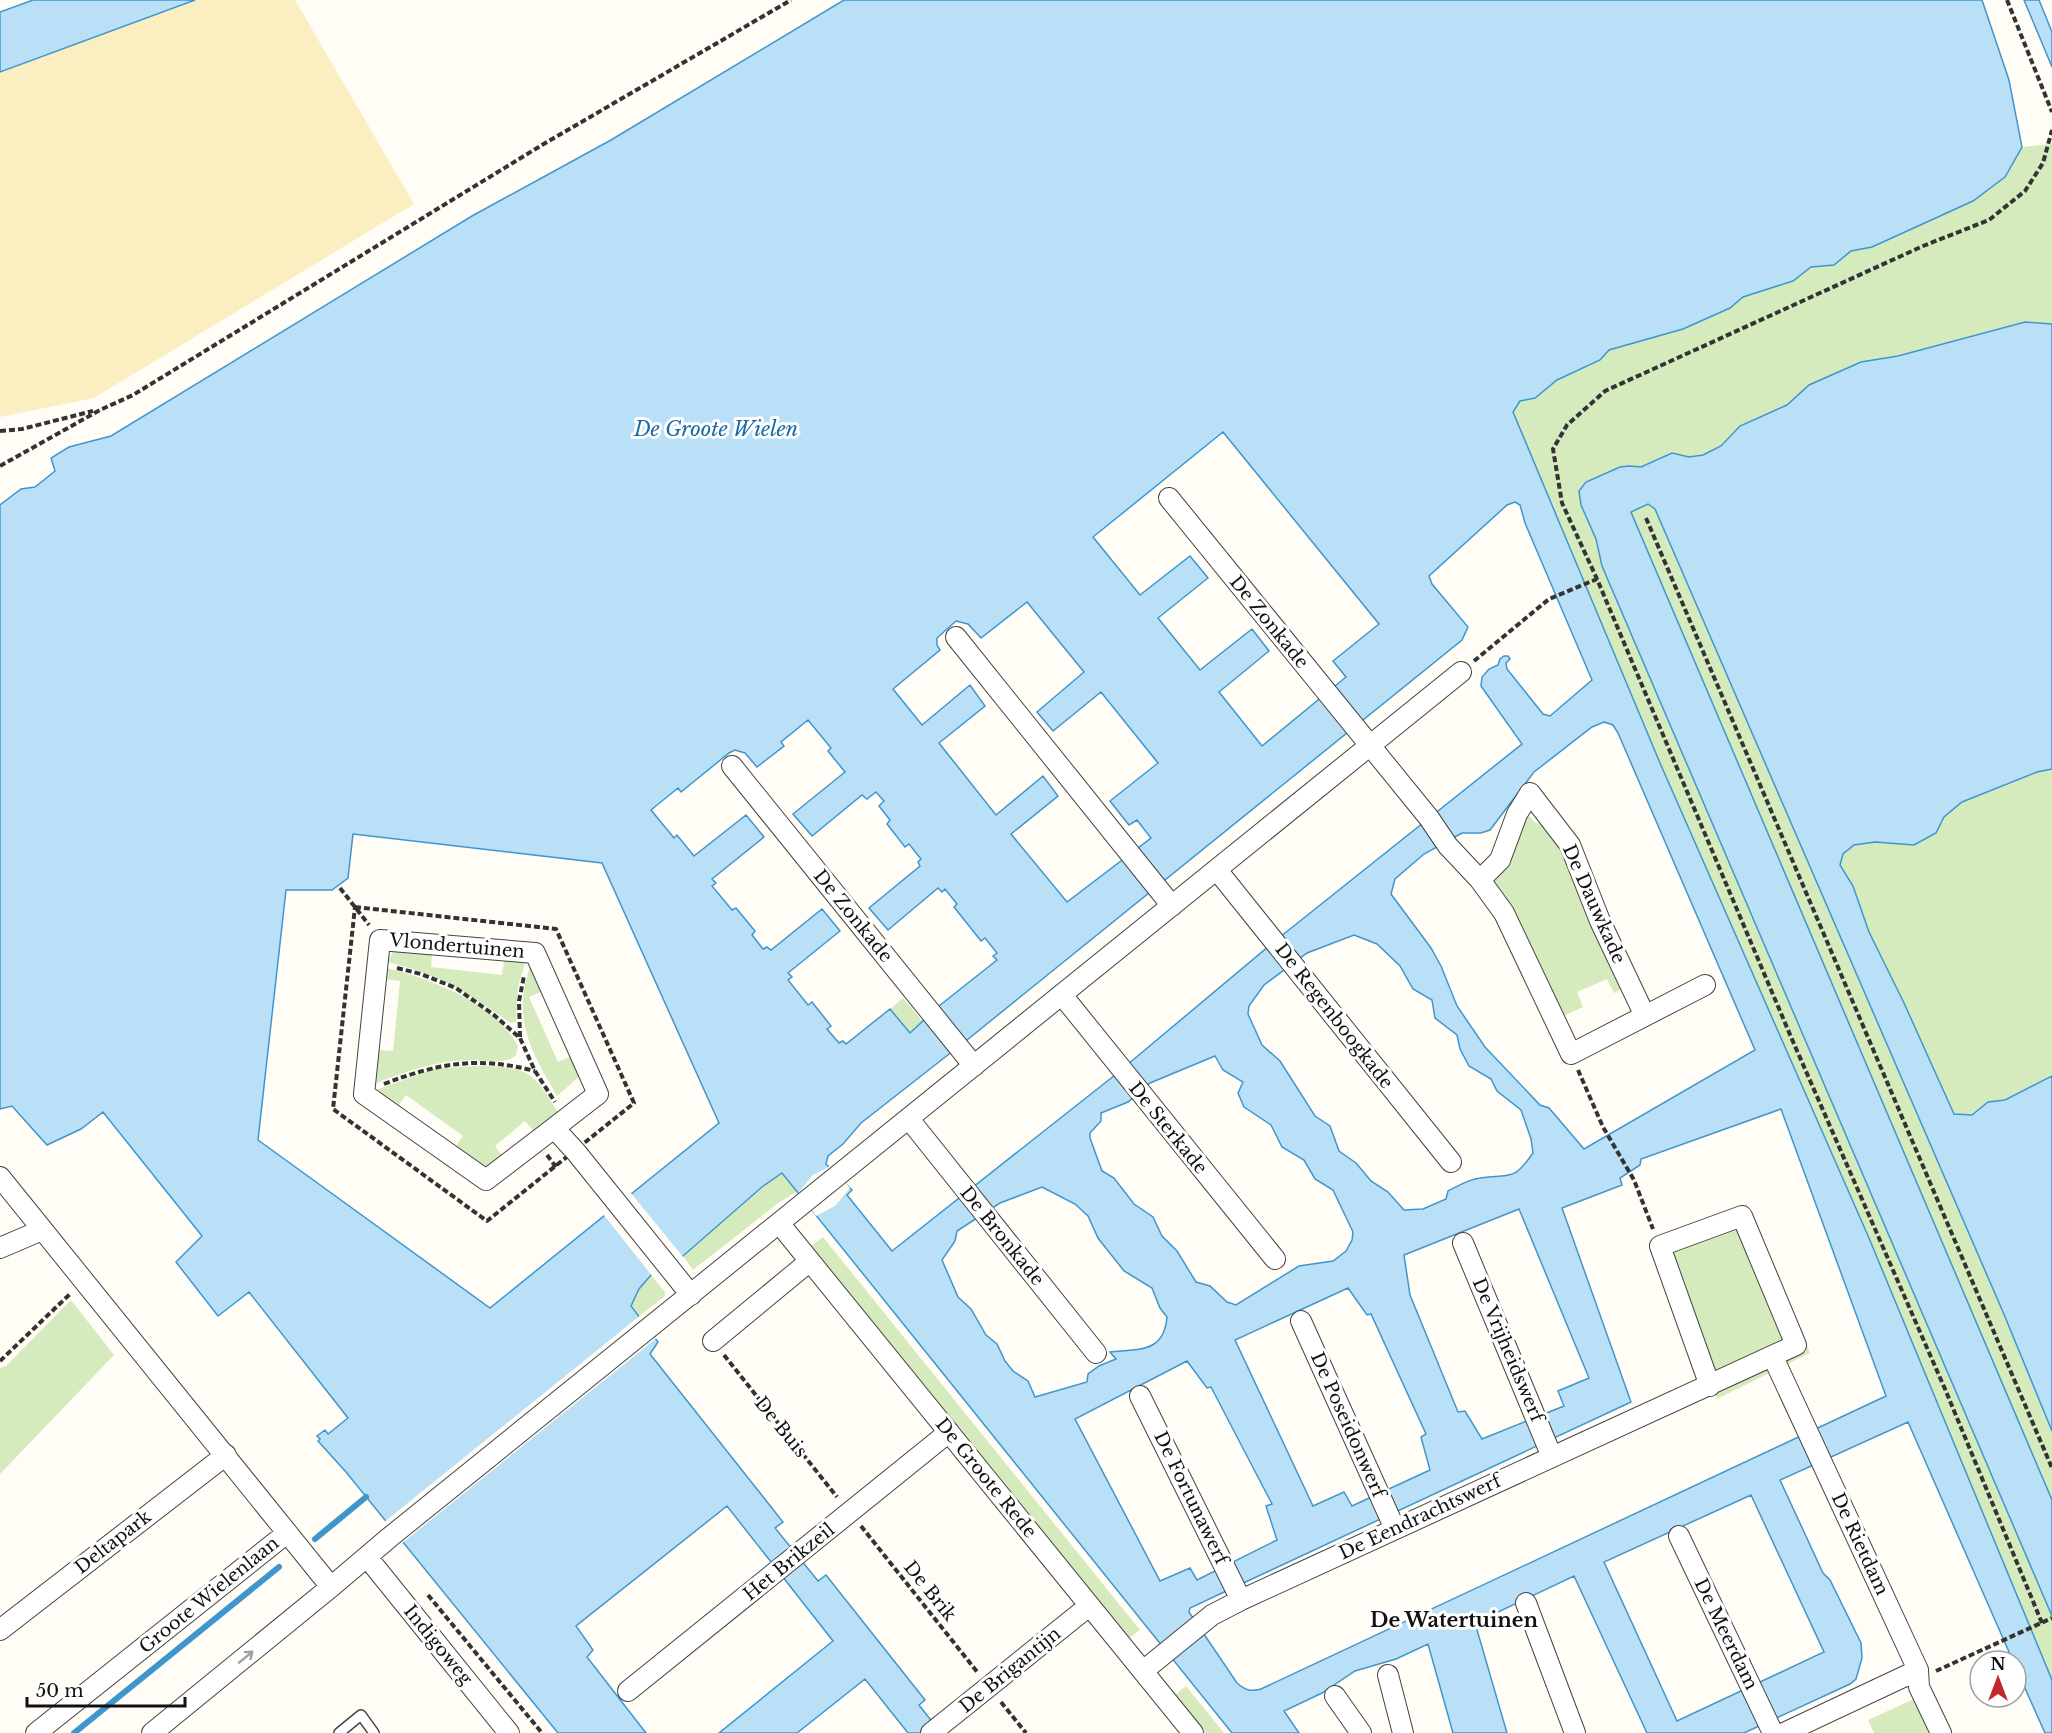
<svg xmlns="http://www.w3.org/2000/svg" width="2052" height="1733" viewBox="0 0 2052 1733" font-family="'Libre Baskerville',serif">
<style>
.green{fill:#d5ebbd}
.sand{fill:#fbeec1}
.water{fill:#b9e0f7;stroke:#3f96cf;stroke-width:1.5;fill-rule:evenodd}
.pier{fill:#fffdf5}
.lines{fill:none;stroke-linecap:round;stroke-linejoin:round}
.stream{stroke:#3f96cf;stroke-width:6}
.service-casing{stroke:#444;stroke-width:12}
.minor-casing{stroke:#444;stroke-width:22}
.path{stroke:#333;stroke-width:4;stroke-dasharray:6 3;stroke-linecap:butt}
.service{stroke:#fff;stroke-width:9}
.minor{stroke:#fff;stroke-width:20}
.oneway{stroke:#a0a0a0}
.labels{text-anchor:middle;stroke-width:6;stroke-linejoin:round;paint-order:stroke}
.street-label{font-size:18px;fill:#111;stroke:#fff}
.water-label{font-size:20px;font-style:italic;fill:#1768a6;stroke:#fff}
.neighbourhood-label{font-size:20px;font-weight:bold;fill:#111;stroke:#fff}
</style>
<rect width="100%" height="100%" fill="#fffdf5"/>
<path class="green" d="M 2052,144 L 2052,324 L 2025,322 L 1898,356 L 1861,362 L 1809,385 L 1787,405 L 1740,426 L 1721,446 L 1702,455 L 1689,457 L 1672,453 L 1641,467 L 1629,466 L 1581,505 L 1596,539 L 1602,566 L 2052,1616 L 2052,1680 L 1869,1238 L 1660,763 L 1513,412 L 1520,401 L 1535,398 L 1557,380 L 1600,360 L 1609,350 L 1683,329 L 1730,308 L 1743,297 L 1793,281 L 1811,267 L 1834,265 L 1851,251 L 1872,247 L 1973,201 L 2005,177 L 2022,147 Z
M 1648,504 L 1655,509 L 2003,1312 L 2052,1431 L 2052,1500 L 1631,515 L 1633,510 Z
M 2052,769 L 2052,1076 L 2005,1100 L 1988,1102 L 1972,1115 L 1954,1114 L 1904,1003 L 1869,932 L 1853,886 L 1840,865 L 1843,854 L 1854,845 L 1875,842 L 1914,844 L 1936,833 L 1944,817 L 1962,802 L 2037,772 Z
M 1525,812 L 1536,823 L 1545,825 L 1563,849 L 1624,988 L 1614,993 L 1607,979 L 1577,992 L 1583,1007 L 1564,1016 L 1511,910 L 1491,882 Z
M 398,950 L 432,953 L 431,967 L 502,975 L 504,960 L 525,963 L 518,987 L 516,1022 L 510,1023 C 468,992 438,974 387,962 L 393,952 Z
M 530,967 L 543,991 L 529,997 L 558,1062 L 572,1056 L 580,1076 L 557,1096 C 531,1051 512,1019 530,967 Z
M 386,968 C 430,978 496,1004 518,1046 L 516,1055 C 507,1065 484,1060 470,1060 C 436,1061 406,1071 374,1084 L 377,1050 L 393,1051 L 400,981 L 385,979 Z
M 903,998 L 923,1022 L 909,1033 L 890,1009 Z
M 475,1066 C 526,1066 533,1070 559,1114 L 535,1133 L 525,1121 L 495,1146 L 504,1158 C 480,1175 475,1163 454,1149 L 463,1136 L 406,1095 L 397,1107 L 376,1090 L 433,1069 Z
M 782,1173 L 797,1191 L 777,1204 L 693,1270 L 683,1256 L 762,1187 Z
M 1747,1204 L 1810,1353 L 1717,1399 L 1661,1237 Z
M 823,1237 L 1140,1630 L 1128,1639 L 811,1246 Z
M 651,1275 L 665,1292 L 665,1296 L 639,1316 L 631,1306 L 639,1289 Z
M 71,1300 L 114,1355 L 0,1474 L 0,1368 L 6,1366 Z
M 1186,1686 L 1224,1733 L 1205,1733 L 1174,1696 Z
M 1916,1698 L 1932,1733 L 1874,1733 L 1868,1720 Z"/>
<path class="sand" d="M 195,0 L 295,0 L 414,204 L 94,398 L 0,417 L 0,72 Z"/>
<path class="water" d="M 33,0 L 195,0 L 0,72 L 0,12 Z
M 844,0 L 1982,0 L 2009,80 L 2022,147 L 2005,177 L 1973,201 L 1872,247 L 1851,251 L 1834,265 L 1811,267 L 1793,281 L 1743,297 L 1730,308 L 1683,329 L 1609,350 L 1600,360 L 1557,380 L 1535,398 L 1520,401 L 1513,412 L 1660,763 L 1869,1238 L 2052,1680 L 2052,1733 L 2045,1733 L 2016,1668 L 2016,1661 L 2013,1661 L 1908,1422 L 1780,1480 L 1823,1573 L 1830,1580 L 1861,1643 L 1862,1658 L 1856,1679 L 1850,1684 L 1744,1733 L 1647,1733 L 1574,1576 L 1475,1623 L 1507,1733 L 1453,1733 L 1428,1644 L 1396,1659 L 1355,1671 L 1322,1693 L 1284,1711 L 1299,1733 L 1232,1733 L 782,1173 L 762,1187 L 683,1256 L 651,1275 L 639,1289 L 631,1306 L 658,1342 L 650,1354 L 783,1522 L 775,1528 L 818,1581 L 826,1575 L 925,1700 L 919,1705 L 941,1733 L 908,1733 L 865,1679 L 797,1733 L 719,1733 L 833,1641 L 727,1506 L 576,1626 L 593,1650 L 587,1657 L 646,1733 L 558,1733 L 346,1472 L 318,1441 L 320,1439 L 317,1436 L 325,1430 L 328,1434 L 348,1418 L 249,1292 L 218,1316 L 176,1262 L 202,1236 L 103,1112 L 81,1129 L 47,1145 L 12,1106 L 0,1109 L 0,505 L 21,489 L 35,487 L 55,471 L 51,458 L 69,447 L 111,436 L 472,216 L 611,140 ZM 1223,432 L 1379,624 L 1333,661 L 1346,677 L 1262,746 L 1219,692 L 1269,651 L 1252,629 L 1200,670 L 1158,618 L 1208,578 L 1190,556 L 1140,595 L 1093,537 ZM 1515,502 L 1520,505 L 1525,523 L 1592,680 L 1550,716 L 1543,714 L 1507,669 L 1506,663 L 1510,659 L 1508,656 L 1504,656 L 1500,659 L 1498,665 L 1489,669 L 1482,677 L 1481,686 L 1522,744 L 1275,941 L 1115,1075 L 892,1251 L 847,1195 L 852,1190 L 826,1164 L 828,1156 L 843,1144 L 861,1123 L 967,1040 L 1462,640 L 1468,627 L 1432,584 L 1429,576 L 1507,505 ZM 1027,602 L 1084,672 L 1037,712 L 1053,731 L 1101,692 L 1158,763 L 1110,801 L 1129,825 L 1137,820 L 1151,838 L 1067,902 L 1011,834 L 1058,796 L 1043,776 L 996,815 L 939,743 L 985,706 L 970,685 L 922,725 L 893,689 L 940,650 L 937,645 L 937,638 L 956,621 L 968,624 L 981,638 ZM 808,720 L 831,748 L 828,751 L 845,772 L 793,814 L 812,836 L 862,795 L 867,799 L 876,792 L 884,801 L 879,806 L 890,820 L 887,824 L 905,847 L 909,844 L 921,859 L 918,862 L 920,866 L 869,908 L 888,930 L 938,888 L 942,892 L 945,889 L 957,904 L 954,907 L 981,941 L 985,938 L 997,953 L 993,956 L 997,960 L 939,1006 L 910,1033 L 890,1009 L 846,1044 L 843,1041 L 839,1043 L 827,1029 L 831,1026 L 812,1002 L 808,1005 L 788,980 L 792,977 L 788,973 L 840,931 L 822,909 L 771,950 L 767,947 L 763,949 L 752,935 L 755,931 L 736,908 L 732,910 L 712,886 L 716,883 L 712,879 L 764,837 L 746,815 L 694,856 L 677,835 L 674,838 L 651,810 L 678,788 L 681,792 L 729,753 L 735,750 L 745,753 L 757,767 L 784,746 L 781,742 ZM 1604,722 L 1613,725 L 1618,733 L 1755,1050 L 1584,1149 L 1549,1108 L 1540,1105 L 1485,1047 L 1457,1006 L 1441,966 L 1431,948 L 1391,894 L 1395,879 L 1424,854 L 1462,833 L 1481,833 L 1490,830 L 1534,772 L 1592,727 ZM 353,834 L 602,863 L 719,1123 L 490,1308 L 258,1140 L 286,890 L 332,890 L 348,878 ZM 1354,935 L 1377,944 L 1400,966 L 1413,989 L 1432,1000 L 1435,1018 L 1457,1035 L 1460,1049 L 1469,1066 L 1491,1079 L 1497,1091 L 1521,1110 L 1531,1139 L 1533,1153 C 1512,1183 1511,1173 1480,1178 C 1469,1179 1458,1186 1448,1191 L 1446,1199 L 1423,1209 L 1404,1210 L 1388,1192 L 1371,1181 L 1356,1163 L 1339,1151 L 1330,1126 L 1315,1116 L 1280,1061 L 1262,1045 L 1248,1014 L 1249,1006 L 1264,985 L 1307,953 ZM 1215,1056 L 1223,1070 L 1243,1082 L 1238,1093 L 1244,1107 L 1271,1125 L 1282,1147 L 1304,1160 L 1315,1179 L 1333,1190 L 1353,1232 L 1352,1240 L 1346,1251 L 1333,1261 L 1299,1266 L 1236,1305 L 1227,1302 L 1210,1286 L 1196,1282 L 1177,1251 L 1162,1236 L 1153,1217 L 1134,1204 L 1114,1178 L 1102,1171 L 1090,1138 L 1090,1133 L 1101,1121 L 1101,1113 L 1128,1102 L 1150,1083 ZM 1781,1109 L 1886,1396 L 1261,1689 C 1250,1692 1245,1690 1237,1683 L 1189,1612 L 1190,1608 L 1631,1402 L 1562,1208 L 1622,1185 L 1620,1178 L 1640,1165 L 1641,1159 ZM 1042,1187 L 1075,1204 L 1088,1216 L 1098,1238 L 1124,1271 L 1152,1288 L 1160,1308 L 1167,1317 C 1164,1353 1139,1349 1110,1352 L 1116,1359 L 1099,1366 L 1088,1374 L 1087,1382 L 1035,1397 L 1028,1381 L 1013,1371 L 1005,1361 L 997,1344 L 986,1335 L 971,1309 L 958,1297 L 942,1260 L 955,1241 L 957,1231 L 1000,1203 ZM 1519,1209 L 1589,1378 L 1558,1391 L 1564,1406 L 1482,1439 L 1465,1411 L 1458,1412 L 1410,1295 L 1404,1255 ZM 1348,1288 L 1367,1315 L 1371,1314 L 1426,1434 L 1421,1437 L 1430,1470 L 1352,1506 L 1344,1492 L 1313,1506 L 1235,1340 ZM 1187,1361 L 1207,1388 L 1211,1387 L 1272,1504 L 1266,1506 L 1277,1540 L 1197,1580 L 1190,1568 L 1160,1581 L 1075,1419 ZM 1751,1495 L 1824,1652 L 1677,1721 L 1604,1562 Z
M 2024,0 L 2039,0 L 2052,32 L 2052,67 Z
M 2025,322 L 2052,324 L 2052,769 L 2037,772 L 1962,802 L 1944,817 L 1936,833 L 1914,845 L 1875,842 L 1854,845 L 1843,854 L 1840,865 L 1853,886 L 1869,932 L 1904,1003 L 1954,1114 L 1972,1115 L 1988,1102 L 2005,1100 L 2052,1076 L 2052,1431 L 2003,1312 L 1655,509 L 1648,504 L 1631,512 L 2052,1500 L 2052,1616 L 1602,566 L 1596,539 L 1581,505 L 1579,491 L 1586,482 L 1620,467 L 1629,466 L 1641,467 L 1672,453 L 1689,457 L 1703,455 L 1721,446 L 1740,426 L 1787,405 L 1809,385 L 1861,362 L 1898,356 Z"/>
<path class="pier" d="M 832,1165 L 850,1188 L 835,1206 L 816,1216 L 798,1193 L 813,1175 Z
M 630,1192 L 684,1258 L 653,1277 L 603,1214 Z
M 642,1314 L 658,1337 L 401,1544 L 383,1523 Z"/>
<g class="lines">
<path class="stream" d="M 315,1539 L 366,1497
M 74,1733 L 279,1567"/>
<defs>
<path id="service" d="M 339,1733 L 361,1715 L 374,1733"/>
<path id="minor" d="M 1169,498 L 1429,818 L 1448,846 L 1480,880 L 1504,913 L 1571,1054 L 1705,985
M 956,637 L 1172,906
M 732,766 L 974,1066
M 1217,870 L 1451,1162
M 1480,880 L 1500,860 L 1517,814 L 1530,793 L 1570,845 L 1600,921 L 1645,1016
M 1062,995 L 1275,1259
M 909,1119 L 1096,1353
M 554,1128 L 486,1180 L 364,1094 L 380,940 L 535,953 L 598,1094 L 554,1128 L 576,1152 L 691,1295
M 0,1177 L 331,1587
M 779,1223 L 1193,1733
M 1463,1243 L 1552,1457
M 0,1248 L 42,1230
M 1301,1321 L 1395,1529
M 713,1341 L 810,1261
M 1773,1357 L 1918,1670 L 1919,1687 L 1941,1733
M 1140,1396 L 1241,1600
M 1679,1536 L 1773,1733
M 367,1557 L 509,1733
M 1526,1603 L 1575,1733
M 0,1630 L 226,1455
M 1143,1671 L 1212,1615 L 1241,1600 L 1796,1345 L 1742,1216 L 1660,1246 L 1710,1386
M 1388,1675 L 1403,1733
M 628,1691 L 949,1432
M 1335,1696 L 1361,1733
M 36,1733 L 287,1533
M 152,1733 L 331,1587 L 390,1537 L 1461,672
M 931,1733 L 1089,1606
M 1784,1733 L 1918,1670"/>
</defs>
<use href="#service" class="service-casing"/>
<use href="#minor" class="minor-casing"/>
<path class="path" d="M 2007,0 L 2052,112
M 0,431 L 22,429 L 93,411
M 0,466 L 100,410 L 133,395 L 542,145 L 791,0
M 1646,518 L 2052,1468
M 1474,661 L 1549,599 L 1597,579
M 340,888 L 369,925
M 355,907 L 556,929 L 634,1103 L 487,1221 L 333,1109 Z
M 397,968 L 421,974 L 456,988 L 494,1015 L 520,1038 L 535,1071 L 555,1102
M 520,1037 L 519,1001 L 524,976
M 1578,1070 L 1603,1127 L 1634,1180 L 1653,1229
M 384,1084 C 438,1063 478,1056 535,1071
M 547,1155 L 556,1167
M 724,1355 L 837,1497
M 0,1361 L 71,1293
M 861,1526 L 978,1673
M 428,1595 L 542,1733
M 2042,1623 L 1945,1389 L 1791,1037 L 1597,579 L 1562,503 L 1553,449 L 1567,425 L 1605,391 L 1923,246 L 1989,220 L 2025,191 L 2043,163 L 2052,130
M 1936,1671 L 2052,1618
M 1001,1702 L 1026,1733"/>
<use href="#service" class="service"/>
<use href="#minor" class="minor"/>
</g>
<defs><path id="oneway-shaft" d="M-6 0H5M1.5-3L5.5 0L1.5 3" fill="none" stroke-width="1.6" stroke-linecap="round" stroke-linejoin="round" transform="scale(1.5)"/></defs>
<use class="oneway" href="#oneway-shaft" transform="translate(246 1657) rotate(-39)"/>
<g class="labels">
<g class="street-label">
<text transform="translate(1269 622) rotate(51)" y="6">De Zonkade</text>
<text transform="translate(1594 904) rotate(66)" y="6">De Dauwkade</text>
<text transform="translate(853 916) rotate(51)" y="6">De Zonkade</text>
<text transform="translate(457 946) rotate(5)" y="6">Vlondertuinen</text>
<text transform="translate(1334 1016) rotate(52)" y="6">De Regenboogkade</text>
<text transform="translate(1168 1128) rotate(51)" y="6">De Sterkade</text>
<text transform="translate(1002 1236) rotate(51)" y="6">De Bronkade</text>
<text transform="translate(1508 1350) rotate(67)" y="6">De Vrijheidswerf</text>
<text transform="translate(1348 1425) rotate(66)" y="6">De Poseidonwerf</text>
<text transform="translate(781 1427) rotate(51)" y="6">De Buis</text>
<text transform="translate(986 1478) rotate(51)" y="6">De Groote Rede</text>
<text transform="translate(1191 1498) rotate(64)" y="6">De Fortunawerf</text>
<text transform="translate(1420 1517) rotate(-25)" y="6">De Eendrachtswerf</text>
<text transform="translate(113 1542) rotate(-38)" y="6">Deltapark</text>
<text transform="translate(1860 1544) rotate(65)" y="6">De Rietdam</text>
<text transform="translate(789 1562) rotate(-39)" y="6">Het Brikzeil</text>
<text transform="translate(930 1591) rotate(51)" y="6">De Brik</text>
<text transform="translate(209 1595) rotate(-39)" y="6">Groote Wielenlaan</text>
<text transform="translate(1726 1634) rotate(64)" y="6">De Meerdam</text>
<text transform="translate(438 1645) rotate(51)" y="6">Indigoweg</text>
<text transform="translate(1010 1670) rotate(-39)" y="6">De Brigantijn</text>
</g>
<g class="water-label">
<text x="716" y="436">De Groote Wielen</text>
</g>
<g class="neighbourhood-label">
<text x="1454" y="1627">De Watertuinen</text>
</g>
</g>
<g transform="translate(1998 1679)"><circle r="28" fill="#ffffff" stroke="#a0a0a0" stroke-width="1.5"/>
<path d="M0-4.5L10 22L0 15L-10 22Z" fill="#c4262e"/>
<text y="-9" font-size="16" font-weight="bold" text-anchor="middle" fill="#111111">N</text>
</g>
<path d="M27 1697v9h158v-9" fill="none" stroke="#111111" stroke-width="3"/>
<text x="36" y="1697" font-size="18" fill="#111111" stroke="#ffffff" stroke-width="4.5" paint-order="stroke">50 m</text>
</svg>
